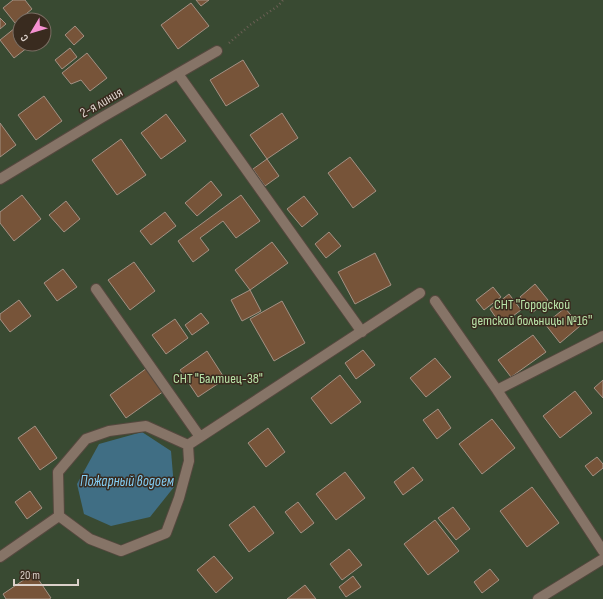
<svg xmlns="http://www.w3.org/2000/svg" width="603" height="599" viewBox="0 0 603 599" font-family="'Sofia Sans Condensed',sans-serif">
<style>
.green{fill:#394a32;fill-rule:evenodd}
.water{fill:#406e84}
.building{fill:#775439;stroke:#a49184}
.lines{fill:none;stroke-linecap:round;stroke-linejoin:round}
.street-casing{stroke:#54483e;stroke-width:12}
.path{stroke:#6d6156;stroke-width:2.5;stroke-dasharray:1 3;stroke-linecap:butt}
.street{stroke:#867467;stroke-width:10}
.labels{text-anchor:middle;stroke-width:3;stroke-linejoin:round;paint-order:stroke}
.street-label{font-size:14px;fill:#dbd1ca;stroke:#392b1f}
.park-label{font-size:14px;fill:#b8e2a7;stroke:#392b1f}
.water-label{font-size:15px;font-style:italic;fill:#84cef4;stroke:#392b1f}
</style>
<rect width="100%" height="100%" fill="#392b1f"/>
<path class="green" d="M 0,0 L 603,0 L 603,599 L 0,599 ZM 20,20 L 44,20 L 44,44 L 20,44 Z"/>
<path class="water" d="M 142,432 L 171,451 L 174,487 L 150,517 L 111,526 L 84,514 L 77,484 L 99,444 Z"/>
<path class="building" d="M 13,0 L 25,0 L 32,9 L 15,23 L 3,8 Z
M 196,0 L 209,0 L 201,6 Z
M 191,3 L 209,26 L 178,49 L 161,25 Z
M 0,18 L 6,24 L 0,29 Z
M 20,24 L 20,44 L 32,44 L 14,58 L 0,40 Z
M 75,26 L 84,36 L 74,45 L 65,35 Z
M 70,48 L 77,57 L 62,69 L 55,60 Z
M 87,53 L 107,78 L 90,91 L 81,80 L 71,84 L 62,73 Z
M 243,60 L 259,86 L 226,106 L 210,80 Z
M 44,96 L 62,121 L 36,140 L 18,115 Z
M 282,113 L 298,138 L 267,159 L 250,135 Z
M 166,114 L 186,141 L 161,159 L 141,133 Z
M 0,123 L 16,145 L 0,157 Z
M 121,139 L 146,175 L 117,195 L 92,160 Z
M 350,157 L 376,191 L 353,208 L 328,173 Z
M 267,159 L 279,176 L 265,186 L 253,169 Z
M 211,181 L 222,195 L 197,216 L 185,203 Z
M 22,195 L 41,219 L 14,241 L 0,223 L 0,212 Z
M 241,195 L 260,221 L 236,238 L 223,221 L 200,238 L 209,250 L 193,262 L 178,241 Z
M 304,196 L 318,214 L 302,227 L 287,209 Z
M 66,201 L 80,219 L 64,232 L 49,215 Z
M 165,212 L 176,226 L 151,245 L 140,231 Z
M 329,232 L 341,246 L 326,258 L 315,244 Z
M 272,242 L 288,263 L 250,290 L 235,270 Z
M 375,253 L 391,285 L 355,304 L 338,272 Z
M 134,262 L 155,291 L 130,310 L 108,280 Z
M 63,269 L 77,287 L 57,301 L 44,283 Z
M 535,284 L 548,300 L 532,313 L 520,297 Z
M 493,287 L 501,297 L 484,310 L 476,300 Z
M 250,290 L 261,311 L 242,321 L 231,300 Z
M 509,294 L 521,310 L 501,325 L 490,309 Z
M 19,300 L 31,316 L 10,332 L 0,319 L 0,314 Z
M 282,301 L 305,343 L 274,361 L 250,319 Z
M 565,308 L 580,326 L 560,343 L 545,324 Z
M 201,313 L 209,323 L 192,335 L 185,325 Z
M 175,319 L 188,338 L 166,354 L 152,335 Z
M 533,335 L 546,352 L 511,377 L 498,360 Z
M 363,350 L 375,365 L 356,379 L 345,363 Z
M 207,351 L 225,379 L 198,397 L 180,370 Z
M 435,358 L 451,377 L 426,397 L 410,378 Z
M 147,368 L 164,391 L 126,418 L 110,395 Z
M 340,375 L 361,402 L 331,424 L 311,398 Z
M 603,380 L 603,398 L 594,388 Z
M 575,391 L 592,413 L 560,438 L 543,416 Z
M 438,409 L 451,428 L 437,439 L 423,420 Z
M 492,419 L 515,448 L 482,474 L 459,444 Z
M 35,426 L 57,458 L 40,470 L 18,438 Z
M 268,428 L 285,452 L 266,467 L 248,443 Z
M 597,457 L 603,464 L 603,468 L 593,476 L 585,466 Z
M 413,467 L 423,480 L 403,495 L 394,482 Z
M 345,472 L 365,498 L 336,520 L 316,494 Z
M 532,487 L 559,523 L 527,547 L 500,511 Z
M 30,491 L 42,508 L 27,519 L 15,502 Z
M 298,502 L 314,523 L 301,533 L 285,512 Z
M 254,506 L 274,533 L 249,552 L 229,525 Z
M 453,507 L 470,529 L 456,540 L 438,518 Z
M 435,520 L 459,551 L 428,575 L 404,544 Z
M 349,549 L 362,565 L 342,580 L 330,564 Z
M 214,556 L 233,578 L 216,593 L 197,570 Z
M 490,569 L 499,580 L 482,593 L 474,582 Z
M 34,573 L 51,598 L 49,599 L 6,599 L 3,594 Z
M 353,576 L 361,587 L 346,597 L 339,587 Z
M 305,585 L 316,599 L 287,599 Z"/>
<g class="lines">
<defs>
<path id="street" d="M 178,74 L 362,332
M 0,179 L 101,118 L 217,51
M 96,289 L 200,437
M 435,301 L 497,390 L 603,551
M 497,390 L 603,336
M 146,426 L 188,445 L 189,461 L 179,498 L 166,533 L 121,551 L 90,539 L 59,516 L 58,472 L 86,439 L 109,431 Z
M 188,445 L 420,293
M 0,557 L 59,516
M 538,599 L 603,559"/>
</defs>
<use href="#street" class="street-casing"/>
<path class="path" d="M 229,43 L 250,25 L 278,6 L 283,0"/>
<use href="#street" class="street"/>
</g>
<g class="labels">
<g class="street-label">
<text transform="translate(101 102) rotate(-30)" y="5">2-я линия</text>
</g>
<g class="park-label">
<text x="532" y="309">СНТ ''Городской<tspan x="532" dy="16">детской больницы №16''</tspan></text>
<text x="218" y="383">СНТ "Балтиец-38"</text>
</g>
<g class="water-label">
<text x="127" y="486">Пожарный водоем</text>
</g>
</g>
<g transform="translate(32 32) rotate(232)"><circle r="19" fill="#392b1f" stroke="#7a6d63"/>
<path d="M0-3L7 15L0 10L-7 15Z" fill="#f591d1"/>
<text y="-6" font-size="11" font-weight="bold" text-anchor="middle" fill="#dbd1ca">С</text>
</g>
<path d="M14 579v6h64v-6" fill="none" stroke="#dbd1ca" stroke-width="2"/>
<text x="20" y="579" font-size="12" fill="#dbd1ca" stroke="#392b1f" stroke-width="3" paint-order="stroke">20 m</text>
</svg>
